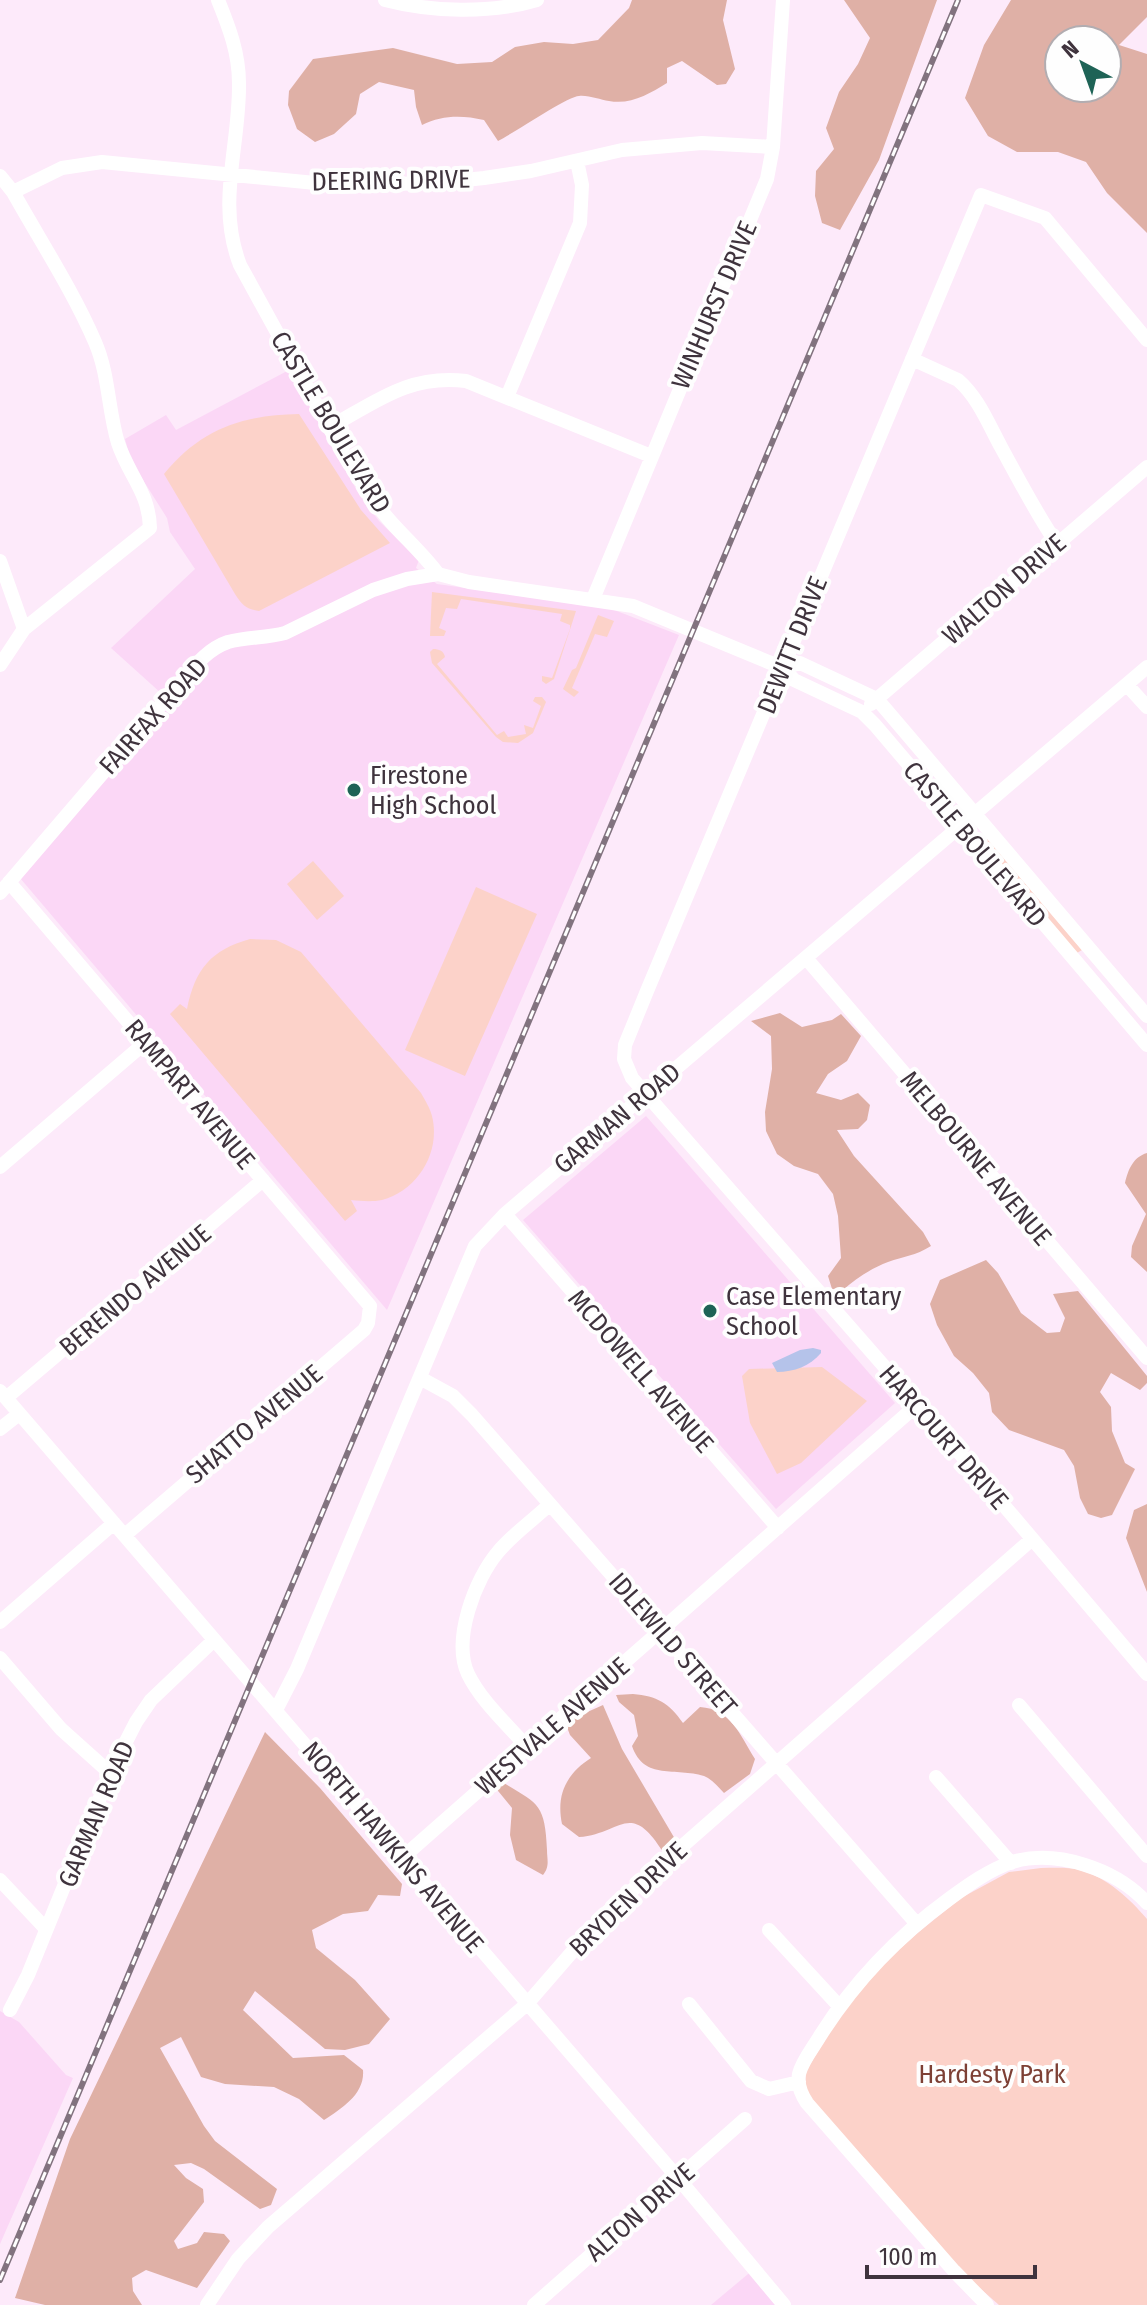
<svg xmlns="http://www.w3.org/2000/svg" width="1147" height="2305" viewBox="0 0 1147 2305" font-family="'Fira Sans Condensed',sans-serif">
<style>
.built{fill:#fbd7f6}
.green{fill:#fcd2c9}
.forest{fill:#dfb0a6;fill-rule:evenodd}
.water{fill:#b5c3ea}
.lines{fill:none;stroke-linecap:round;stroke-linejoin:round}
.minor{stroke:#fff;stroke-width:14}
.rail-casing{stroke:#82737f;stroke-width:6}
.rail{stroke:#fefefe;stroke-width:3;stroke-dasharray:9;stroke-linecap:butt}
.poi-dot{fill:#1e6356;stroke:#fefefe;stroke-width:3}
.labels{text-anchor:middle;stroke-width:8;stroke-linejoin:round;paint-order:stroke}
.street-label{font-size:26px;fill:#3f333d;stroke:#fefefe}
.poi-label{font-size:26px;fill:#3f333d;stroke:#fefefe;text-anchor:start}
.park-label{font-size:26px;fill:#7d4035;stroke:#fefefe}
</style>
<rect width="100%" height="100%" fill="#fdeafa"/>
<path class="built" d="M 289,370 L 360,496 L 379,521 L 419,560 L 416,568 L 437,584 L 609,608 L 679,635 L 387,1310 L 20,878 L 172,703 L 111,648 L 195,569 L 170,532 L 167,518 L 131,461 L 125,439 L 166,415 L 176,430 Z
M 646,1116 L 895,1403 L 776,1509 L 523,1220 Z
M 0,2011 L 19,2022 L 66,2075 L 73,2078 L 0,2244 Z
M 754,2269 L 784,2305 L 711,2305 Z"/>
<path class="green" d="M 299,414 L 361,510 L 390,543 L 259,611 C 246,609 242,605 235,594 L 164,474 C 201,429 242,415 299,414 Z
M 432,592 L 576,611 L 554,679 L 546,684 L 542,681 L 542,676 L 552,678 L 570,629 L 570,625 L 560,621 L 562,614 L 461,599 L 457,609 L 446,608 L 439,628 L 446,631 L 444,636 L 430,636 Z
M 598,615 L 614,621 L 607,637 L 595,634 L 572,688 L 579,692 L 574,697 L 563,689 L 572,670 L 576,668 Z
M 433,649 C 439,649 444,651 445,657 L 437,664 L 497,735 L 504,731 L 508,737 L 526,734 L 524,725 L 533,728 L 541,706 L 533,701 L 535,697 L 542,697 L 546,702 L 533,733 L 518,743 L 503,742 L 496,737 L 432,663 L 430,652 Z
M 988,838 L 1082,950 L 1077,953 L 981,843 Z
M 313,861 L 344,896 L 317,920 L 287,884 Z
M 476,887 L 537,914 L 465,1076 L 405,1050 Z
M 250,939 L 276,940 L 301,952 L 421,1093 C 425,1100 430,1108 432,1116 C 441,1152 418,1190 382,1200 C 372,1202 361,1201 351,1200 L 357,1211 L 345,1221 L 170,1014 L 180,1004 L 187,1009 C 195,969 211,950 250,939 Z
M 822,1367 L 867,1401 L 801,1463 L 777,1474 L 750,1423 L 742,1376 L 749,1369 Z
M 1041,1868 C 1054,1868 1068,1867 1080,1870 C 1108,1878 1129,1898 1147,1919 L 1147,2305 L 999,2305 L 958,2269 L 810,2098 L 805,2085 L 806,2071 L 844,2009 L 865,1981 L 915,1935 L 961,1898 L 1009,1872 Z"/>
<path class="forest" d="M 632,0 L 727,0 L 723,20 L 735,69 L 726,84 L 717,85 L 682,61 L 667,68 L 667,83 C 649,94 631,105 609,101 C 600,100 589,95 579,96 C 568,96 514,133 498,141 L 484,120 C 462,115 442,115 422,125 L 416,107 L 414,90 L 379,82 L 360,94 L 356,114 L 334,134 L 315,142 L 297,129 L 288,105 L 289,91 L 313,59 L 393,48 L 457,64 L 492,62 L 515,47 L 544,42 L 573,44 L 598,40 L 629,8 Z
M 844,0 L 937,0 L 879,160 L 840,230 L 822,223 L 815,196 L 816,171 L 834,149 L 826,128 L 839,92 L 858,64 L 870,38 Z
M 1011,0 L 1147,0 L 1147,17 L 1119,45 L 1147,54 L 1147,233 L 1107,193 L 1086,162 L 1058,152 L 1017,152 L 988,136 L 965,98 L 984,45 ZM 1059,40 L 1107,40 L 1107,88 L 1059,88 Z
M 780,1013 L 802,1027 L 832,1020 L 841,1014 L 861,1036 L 847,1061 L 828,1074 L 816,1093 L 841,1100 L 858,1093 L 870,1105 L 867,1120 L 858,1129 L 837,1130 L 854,1156 L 923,1232 L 931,1246 C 915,1256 904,1256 888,1262 C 872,1268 855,1279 843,1290 L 832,1289 L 828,1276 L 841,1258 L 838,1216 L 833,1194 L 818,1174 L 794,1166 L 777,1154 L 766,1131 L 765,1112 L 772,1069 L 771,1036 L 751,1021 Z
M 1147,1153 L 1147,1272 L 1131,1257 L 1132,1246 L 1146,1214 L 1125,1183 C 1128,1170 1133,1157 1147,1153 Z
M 986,1260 L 998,1273 L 1021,1313 L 1047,1333 L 1060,1332 L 1065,1318 L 1053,1294 L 1078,1291 L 1147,1376 L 1147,1383 L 1140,1390 L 1111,1373 L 1100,1392 L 1111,1407 L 1112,1431 L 1125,1463 L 1135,1469 L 1112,1515 L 1101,1518 L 1088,1514 L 1080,1498 L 1074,1466 L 1064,1450 L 1009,1430 L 992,1412 L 989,1393 L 973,1373 L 954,1356 L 937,1325 L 930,1304 L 940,1280 Z
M 1147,1504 L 1147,1592 L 1126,1538 L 1134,1510 Z
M 633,1694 C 657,1696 669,1703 683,1723 L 700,1707 C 731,1709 740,1735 755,1759 L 750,1774 L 724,1793 C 718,1787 712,1779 704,1776 C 676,1767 644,1781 632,1746 L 638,1736 L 634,1715 L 619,1702 L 616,1695 Z
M 603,1705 L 622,1749 L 675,1839 L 673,1848 L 663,1852 C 630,1799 621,1834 579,1837 L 562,1824 C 556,1795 566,1774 591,1758 L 570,1735 L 565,1722 Z
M 265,1732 L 320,1788 L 402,1884 L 400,1896 L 378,1895 L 368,1911 L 343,1914 L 312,1930 L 316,1948 L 355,1980 L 390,2019 L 369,2044 L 345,2050 L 325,2049 L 255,1991 L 243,2010 L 293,2058 L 344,2055 L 363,2070 C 365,2094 342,2108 324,2120 L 299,2099 L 274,2087 L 225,2084 L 201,2077 L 181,2037 L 160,2048 L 204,2126 L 215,2141 L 277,2189 L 271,2205 L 260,2209 L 204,2169 L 191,2163 L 174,2165 L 186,2178 L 203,2189 L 204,2202 L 174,2241 L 178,2249 L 197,2243 L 204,2232 L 224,2234 L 230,2241 L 197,2288 L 146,2270 L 132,2278 L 133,2291 L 142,2305 L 45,2305 L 15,2298 L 70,2139 Z
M 499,1780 C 537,1804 545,1801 547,1850 C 547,1860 550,1866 543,1875 L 516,1860 L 510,1835 L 512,1808 L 494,1786 Z"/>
<path class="water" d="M 813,1348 L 821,1350 L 821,1353 C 810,1366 794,1372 777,1372 L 772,1363 L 800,1350 Z"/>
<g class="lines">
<path class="minor" d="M 218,0 C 229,27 239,53 239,83 C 240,146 216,203 240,265 L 347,460 C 361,482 374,503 391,522 C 407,540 424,555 438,574 L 469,582 L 633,606 L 783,668 L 794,680 L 862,712 L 875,725 L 1147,1045
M 385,0 C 431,12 490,14 537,0
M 0,176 L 13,192 C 41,242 73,291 95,342 C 109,374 108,410 118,443 C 129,476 149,492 150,528 L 24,629 L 0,665
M 13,192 L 62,168 L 102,162 L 346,186 L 446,182 L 484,178 L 531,171 L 622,150 L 702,143 L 773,147
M 1147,340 L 1045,218 L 981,195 L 647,991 L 625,1045 L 624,1059 L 632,1078 L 945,1436 L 1147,1674
M 912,359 L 958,380 C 978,397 989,425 1001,447 C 1019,480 1036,513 1057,544
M 507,397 L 580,223 L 582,185 L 577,161
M 330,427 C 377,401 410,374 466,381 L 651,456
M 0,561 L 24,629
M 593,599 L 767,179 L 773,147 L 783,0
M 783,668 L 800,663 L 877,699 L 1147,1016
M 1127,685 L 1147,707
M 871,704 L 1147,467
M 9,882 L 370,1306 L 368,1323 L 364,1330 L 125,1535
M 0,893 L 179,684 C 193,668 207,649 228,642 C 247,637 266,638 285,633 L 373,590 L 407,579 L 438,574
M 806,958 L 1147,1358
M 0,1167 L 146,1042
M 505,1214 L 778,1528
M 420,1378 L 453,1396 L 472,1415 L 916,1923
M 0,1391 L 678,2178 L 784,2305
M 6,1398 L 263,1180
M 0,1429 L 19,1414
M 0,1622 L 114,1523
M 0,1658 L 61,1729 L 110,1773
M 1019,1705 L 1147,1856
M 276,1710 L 297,1669 L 475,1246 L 505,1214 L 1147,667
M 527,1747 C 507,1724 481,1701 468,1674 C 452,1640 475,1579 498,1552 C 512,1535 532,1521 549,1505
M 936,1777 L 1011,1863
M 402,1858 L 917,1405
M 0,1880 L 46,1929
M 769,1930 L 839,2006
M 689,2004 L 751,2081 L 769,2089 L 799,2082
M 10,2010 L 28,1975 L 110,1773 L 136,1722 L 151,1700 L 214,1640
M 207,2305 L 238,2259 L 268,2227 L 527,2004 L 605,1914 L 1031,1540
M 534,2305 L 745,2119
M 987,2305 L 954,2271 L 807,2103 C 801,2094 797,2085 799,2074 C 802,2061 813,2048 820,2036 C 854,1982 897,1937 949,1899 C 968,1885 989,1870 1012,1862 C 1057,1849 1116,1869 1147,1903"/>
<defs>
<path id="rail" d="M 0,2280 L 958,0"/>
</defs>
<use href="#rail" class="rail-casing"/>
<use href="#rail" class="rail"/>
</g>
<g class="poi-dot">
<circle cx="354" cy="790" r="8"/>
<circle cx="710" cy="1311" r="8"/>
</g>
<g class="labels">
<g class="street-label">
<text transform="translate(391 180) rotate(-1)" y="9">DEERING DRIVE</text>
<text transform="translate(714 305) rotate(-67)" y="9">WINHURST DRIVE</text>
<text transform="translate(331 422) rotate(59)" y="9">CASTLE BOULEVARD</text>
<text transform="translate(1004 589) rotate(-41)" y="9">WALTON DRIVE</text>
<text transform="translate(792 645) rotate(-68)" y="9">DEWITT DRIVE</text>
<text transform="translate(153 716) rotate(-48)" y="9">FAIRFAX ROAD</text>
<text transform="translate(975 844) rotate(50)" y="9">CASTLE BOULEVARD</text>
<text transform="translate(190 1094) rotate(50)" y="9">RAMPART AVENUE</text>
<text transform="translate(617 1118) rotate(-40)" y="9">GARMAN ROAD</text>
<text transform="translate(976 1158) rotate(50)" y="9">MELBOURNE AVENUE</text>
<text transform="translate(135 1290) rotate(-40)" y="9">BERENDO AVENUE</text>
<text transform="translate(641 1371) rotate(49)" y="9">MCDOWELL AVENUE</text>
<text transform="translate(254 1424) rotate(-40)" y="9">SHATTO AVENUE</text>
<text transform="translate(944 1437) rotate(49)" y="9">HARCOURT DRIVE</text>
<text transform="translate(673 1644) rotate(49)" y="9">IDLEWILD STREET</text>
<text transform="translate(552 1726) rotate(-41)" y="9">WESTVALE AVENUE</text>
<text transform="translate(96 1814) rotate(-67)" y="9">GARMAN ROAD</text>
<text transform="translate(393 1847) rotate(50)" y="9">NORTH HAWKINS AVENUE</text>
<text transform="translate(628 1899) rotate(-44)" y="9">BRYDEN DRIVE</text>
<text transform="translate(640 2212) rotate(-41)" y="9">ALTON DRIVE</text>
</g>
<g class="poi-label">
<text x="370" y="784">Firestone<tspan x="370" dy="30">High School</tspan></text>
<text x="726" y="1305">Case Elementary<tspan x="726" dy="30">School</tspan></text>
</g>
<g class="park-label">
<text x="992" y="2083">Hardesty Park</text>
</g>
</g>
<g transform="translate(1083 64) rotate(319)"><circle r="38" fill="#fefefe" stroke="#b2adb1" stroke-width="2"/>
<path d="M0-6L14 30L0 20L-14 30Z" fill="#1e6356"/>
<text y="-12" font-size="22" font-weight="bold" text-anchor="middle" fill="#3f333d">N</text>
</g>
<path d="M867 2265v12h168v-12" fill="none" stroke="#3f333d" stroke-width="4"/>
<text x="879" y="2265" font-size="24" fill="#3f333d" stroke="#fefefe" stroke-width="6" paint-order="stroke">100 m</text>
</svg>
